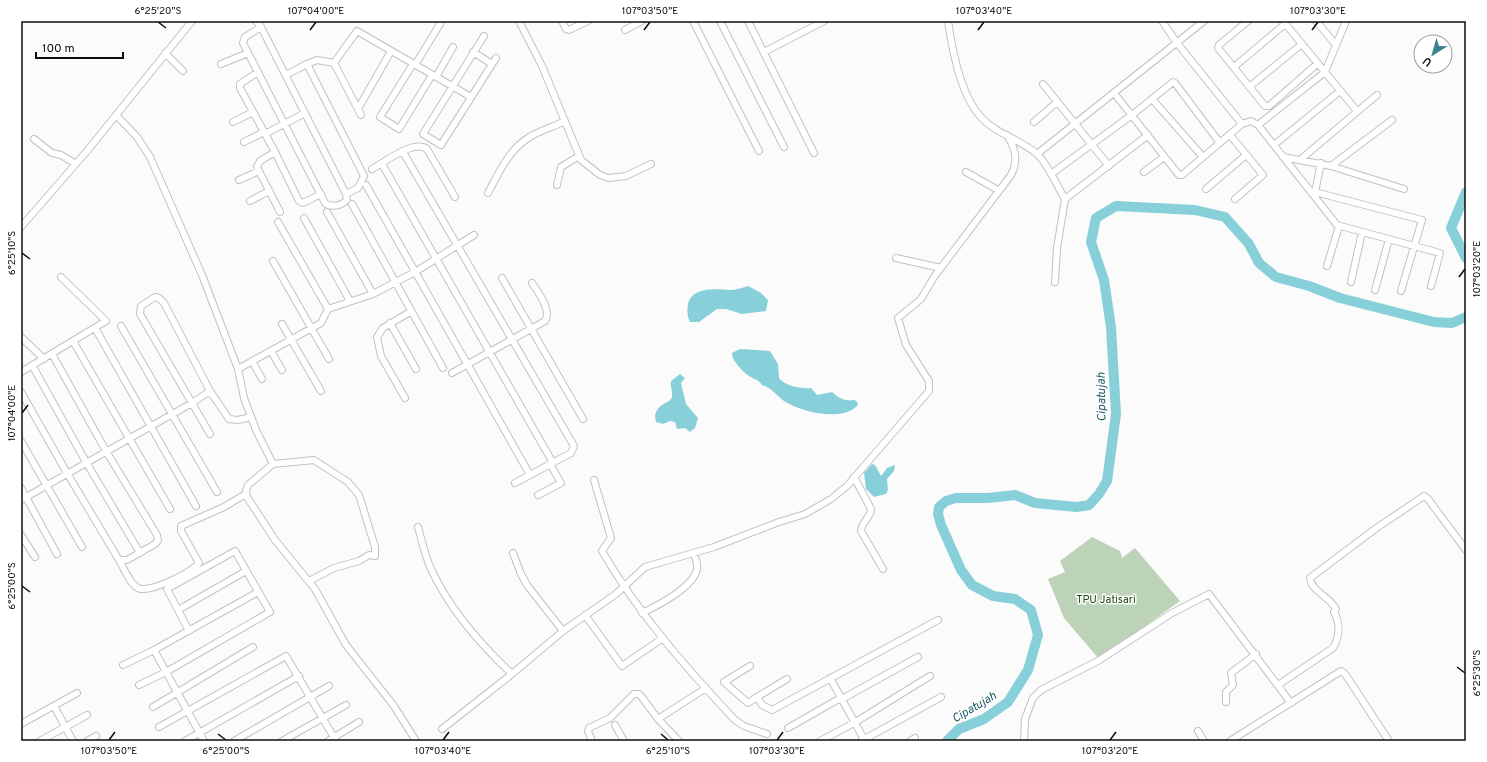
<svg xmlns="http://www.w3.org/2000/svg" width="1487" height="762" viewBox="0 0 1487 762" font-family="Overpass,sans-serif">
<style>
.green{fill:#bdd3b7}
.water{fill:#87d0da}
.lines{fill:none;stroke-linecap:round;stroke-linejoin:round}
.river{stroke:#87d0da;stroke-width:10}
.minor-casing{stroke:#c1c2c3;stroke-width:8}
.minor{stroke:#fff;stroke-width:6}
.ticks{fill:none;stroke:#0c0c0d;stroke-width:1.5}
.labels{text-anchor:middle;stroke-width:3;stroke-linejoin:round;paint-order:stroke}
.park-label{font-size:11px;fill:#1f4b0c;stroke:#fff}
.water-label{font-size:12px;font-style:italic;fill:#1b5960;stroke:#fff}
.neatline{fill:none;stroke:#0c0c0d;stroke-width:1.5}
.ticks-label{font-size:10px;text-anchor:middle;fill:#0c0c0d}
</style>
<rect width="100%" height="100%" fill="#fbfbfc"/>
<path class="green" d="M 1092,537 L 1120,551 L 1122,558 L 1135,548 L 1180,601 L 1099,659 L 1064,618 L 1048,579 L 1065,572 L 1060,561 Z"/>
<path class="water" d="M 748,286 L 761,293 L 768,300 L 766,311 L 742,314 L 726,309 L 717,309 L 699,322 L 690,322 C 687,316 687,311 688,304 C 692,287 716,289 729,290 C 735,290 742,288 748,286 Z
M 740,349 L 770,351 L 778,364 L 779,378 C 785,386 801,389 811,388 L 817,395 L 832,392 C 840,399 844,401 855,400 L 858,403 L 857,406 C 841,422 801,412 784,401 C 777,396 771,387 762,385 C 758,379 755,380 749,376 C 743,372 731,360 732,353 Z
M 680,374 L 685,378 L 681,383 L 686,404 L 698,418 L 695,428 L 690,432 L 685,428 L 677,429 L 675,422 L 670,421 L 663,424 L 656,422 L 655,416 C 658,402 670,404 672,397 C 673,393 670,386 671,381 Z
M 872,464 L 875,465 L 881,476 L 887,468 L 895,465 L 894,471 L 887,479 L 888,490 L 886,494 L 874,497 L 866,489 L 864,473 Z"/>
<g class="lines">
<path class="river" d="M 1466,192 L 1451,228 L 1466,258
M 947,741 L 959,729 L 984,719 L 1008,702 L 1028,670 L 1038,635 L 1031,610 L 1015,599 L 993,596 L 972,585 L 961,570 L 941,525 L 938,514 L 939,507 L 946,501 L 956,498 L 988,498 L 1015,495 L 1035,503 L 1077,507 L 1089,505 L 1099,494 L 1107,481 L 1116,414 L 1111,327 L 1104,280 L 1091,242 L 1096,218 L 1116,206 L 1195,210 L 1225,217 L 1249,244 L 1259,263 L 1276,277 L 1309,286 L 1340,298 L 1434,322 L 1452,323 L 1466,317"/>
<defs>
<path id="minor" d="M 256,21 L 261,27 L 346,194 L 347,200 C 341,206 331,208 325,203 L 243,43 L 245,37 L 261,27
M 519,21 L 542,66 L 581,160 L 600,175 L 609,178 L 626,176 L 651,164
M 562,21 L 566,29 L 569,30 L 588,21
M 693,21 L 759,151
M 720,21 L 784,147
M 748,21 L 814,153
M 948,21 C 952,49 960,94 980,116 C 994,133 1019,139 1036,153 C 1047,162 1057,186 1065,199
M 1162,21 L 1177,43 L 1242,124 L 1251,121 L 1258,125 L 1337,225 L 1440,253 L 1431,286
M 1248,21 L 1219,45 L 1218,48 L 1265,106 L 1269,106 L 1317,64
M 1283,21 L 1357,111
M 1316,21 L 1336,45
M 625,30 L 642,21
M 484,36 L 423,134 L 441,145 L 496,58
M 473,52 L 492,64
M 764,52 L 824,21
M 165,53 L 183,71
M 334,63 L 357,31 L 471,97
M 221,64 L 248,53
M 307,64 L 317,60 L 334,63 L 361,115
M 413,64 L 380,117 L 399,129 L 432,75
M 415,65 L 440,24
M 1234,67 L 1285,24
M 258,72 L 240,84 L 240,88 L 275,152 L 299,201 L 303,203 L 321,194
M 286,75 L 307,64 L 364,176 L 358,188 L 346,194
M 436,77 L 453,47
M 1043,84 L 1109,166
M 1249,87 L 1302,44
M 1114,93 L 1179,175 L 1182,175 L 1242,124
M 1152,99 L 1203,157
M 358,109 L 391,51
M 116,115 L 137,137 L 150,157 L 202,275 L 238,369 L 244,398 L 256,430 L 273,464
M 233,122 L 253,112
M 1034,122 L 1057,102
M 1258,125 L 1325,72 L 1346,21
M 265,134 L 305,113
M 1230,135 L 1263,175 L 1235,199
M 34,139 L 52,153 L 61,155 L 76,164
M 244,142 L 264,132
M 1274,145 L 1340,91
M 275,152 L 260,161 L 257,167 L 280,212
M 403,152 L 574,446 L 571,453 L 515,483
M 1037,154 L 1204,21
M 1283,157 L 1331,166 L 1404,189
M 1301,159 L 1377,95
M 382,164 L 553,463
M 1331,166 L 1392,120
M 372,169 C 385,162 414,139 427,149 L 455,197
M 966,172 L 998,190
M 1144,172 L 1164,157
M 1051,174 L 1132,115 L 1173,82 L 1175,83 L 1220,143
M 239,180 L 259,171
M 366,185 L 530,475
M 557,185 L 561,167 L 579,156
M 1206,189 L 1246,155
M 1311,191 L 1422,220 L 1401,291
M 1315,192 L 1321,163
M 488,193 C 498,174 509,150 528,138 C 539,131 553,127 565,121
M 250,201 L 269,191
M 352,204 L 443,368
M 327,212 L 373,294
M 304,218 L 350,301
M 278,222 L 328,309
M 21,227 L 87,151 L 192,21
M 896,258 L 941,268
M 273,261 L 329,359
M 1327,266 L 1339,226
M 502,278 L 583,419
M 1055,282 L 1057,248 L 1065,199 L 1148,135
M 1351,282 L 1362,232
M 1375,290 L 1389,239
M 390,323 L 416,369
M 282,324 L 321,391
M 121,326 L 217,492
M 95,328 L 196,506
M 21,337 L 44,359
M 73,341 L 170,509
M 271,351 L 282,370
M 252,361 L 262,379
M 32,365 L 86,462 L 140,553
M 238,369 L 321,323 L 328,309 L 373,294 L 415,272 L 474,235
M 21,372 L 106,321 L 61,277
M 452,373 L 545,321 C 552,310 538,292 532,283
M 210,391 L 229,419 L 238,420 L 251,417
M 21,392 L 67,473 L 119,560 L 127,560 L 155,544 L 158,540 L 157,535 L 106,451 L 52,354
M 405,398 L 381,356 L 377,337 L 383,328 L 410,312
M 21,441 L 82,547
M 854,477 L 871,509 C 871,518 861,522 861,531 L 883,569
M 594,480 L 611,538 L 602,551 C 638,613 686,668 735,720 L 744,726 L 767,734
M 21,488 L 57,554
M 538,495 L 561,483 L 550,464
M 21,500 L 192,403 L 210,391 L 164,303 L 159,298 L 155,297 L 141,306 L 140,314 L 210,434
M 418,527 C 422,541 425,556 431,569 C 449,608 481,645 512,674
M 21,535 L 35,557
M 513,553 L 521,574 L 527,585 L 563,631
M 119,560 C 124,568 129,583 138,588 C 148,594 193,572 199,563 L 181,531 L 181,526 L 224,507 L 244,495 L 247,497
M 309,581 L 334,568 L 359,561 L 369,555 L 375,556 L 375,547 L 359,495 L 348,482 L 314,460 L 273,464 L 248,485 L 246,491 L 247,497 L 275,540 L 315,589 L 346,645 L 394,706 L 416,741
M 178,610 L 246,571
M 642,613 C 657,606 694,587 697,569 C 698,564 696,559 694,554
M 585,615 L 622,666 L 663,638
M 123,665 L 154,650
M 750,666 L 724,682 L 748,703 L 757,697 L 762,705 L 772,710 L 938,620
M 830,678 L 865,741
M 139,685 L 166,672 L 270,612 L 235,551 L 167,589 L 189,631
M 1278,685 L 1333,648 C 1340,636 1340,623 1334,612 L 1336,609 C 1330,597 1311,591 1310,578 L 1375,529 L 1424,496 L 1428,499 L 1466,550
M 757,697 L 787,679
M 1226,702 L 1226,692 L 1233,685 L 1231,673 L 1256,654
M 54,706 L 73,741
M 153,707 L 253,647
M 658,719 L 679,741
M 21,724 L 77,693
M 615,725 L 624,741
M 159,727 L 286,656 L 336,741
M 788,728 L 837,700 L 842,699 L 918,657
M 442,729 L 512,674 L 563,631 L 616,594 L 645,567 L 714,547 L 779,522 L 805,514 L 831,499 L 847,486 L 929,391 L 929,381 L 906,345 L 898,318 L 921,299 L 934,277 L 1011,175 C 1019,160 1015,148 1007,135
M 1198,731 L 1204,741
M 40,741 L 87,715
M 87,741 L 96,736
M 185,741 L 299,676
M 204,741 L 154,650 L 258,592
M 234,741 L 329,686
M 282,741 L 346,705
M 328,741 L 359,722
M 592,741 L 588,731 L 589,728 L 610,718 L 634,694 L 639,694 L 641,696 L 658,719 L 706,688
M 820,741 L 854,723 L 930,676
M 861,741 L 941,697
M 910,741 L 915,738
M 1024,741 L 1025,719 L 1033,698 L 1041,690 L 1098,661 L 1172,613 L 1209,594 L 1291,703
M 1230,741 L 1341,671 L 1345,674 L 1389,741"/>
</defs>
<use href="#minor" class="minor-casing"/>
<use href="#minor" class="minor"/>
</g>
<path class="ticks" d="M 158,22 L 166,28M 310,30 L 316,22M 644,30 L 650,22M 978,30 L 984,22M 1312,30 L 1318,22M 22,253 L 30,259M 1459,277 L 1465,269M 22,413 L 28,405M 22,586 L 30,592M 1457,667 L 1465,673M 218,734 L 226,740M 661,734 L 668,740M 109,740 L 115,732M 443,740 L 449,732M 777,740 L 783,732M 1110,740 L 1116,732"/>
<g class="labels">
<g class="park-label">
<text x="1106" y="603">TPU Jatisari</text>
</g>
<g class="water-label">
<text transform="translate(1101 397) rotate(-91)" y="4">Cipatujah</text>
<text transform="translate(974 707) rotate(-31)" y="4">Cipatujah</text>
</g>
</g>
<rect width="1487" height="762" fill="none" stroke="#ffffff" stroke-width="44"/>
<g transform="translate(1433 54) rotate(217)"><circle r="19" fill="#ffffff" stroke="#9e9e9e"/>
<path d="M0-3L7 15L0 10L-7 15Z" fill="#3c828d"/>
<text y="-6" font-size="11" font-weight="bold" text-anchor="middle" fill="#0c0c0d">U</text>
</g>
<path d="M36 52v6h87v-6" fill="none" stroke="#0c0c0d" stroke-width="2"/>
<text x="42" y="52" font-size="12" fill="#0c0c0d" stroke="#ffffff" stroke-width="3" paint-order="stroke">100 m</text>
<rect x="22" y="22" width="1443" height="718" class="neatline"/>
<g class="ticks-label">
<text x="158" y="14">6°25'20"S</text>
<text x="316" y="14">107°04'00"E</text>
<text x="650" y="14">107°03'50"E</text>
<text x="984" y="14">107°03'40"E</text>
<text x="1318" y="14">107°03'30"E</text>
<text transform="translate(11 253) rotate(-90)" y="4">6°25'10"S</text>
<text transform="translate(1476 269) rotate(-90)" y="4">107°03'20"E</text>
<text transform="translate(11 413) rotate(-90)" y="4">107°04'00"E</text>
<text transform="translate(11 586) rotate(-90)" y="4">6°25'00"S</text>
<text transform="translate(1476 673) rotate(-90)" y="4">6°25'30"S</text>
<text x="109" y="754">107°03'50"E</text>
<text x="226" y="754">6°25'00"S</text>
<text x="443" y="754">107°03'40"E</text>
<text x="668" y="754">6°25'10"S</text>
<text x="777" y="754">107°03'30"E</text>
<text x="1110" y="754">107°03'20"E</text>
</g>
</svg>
